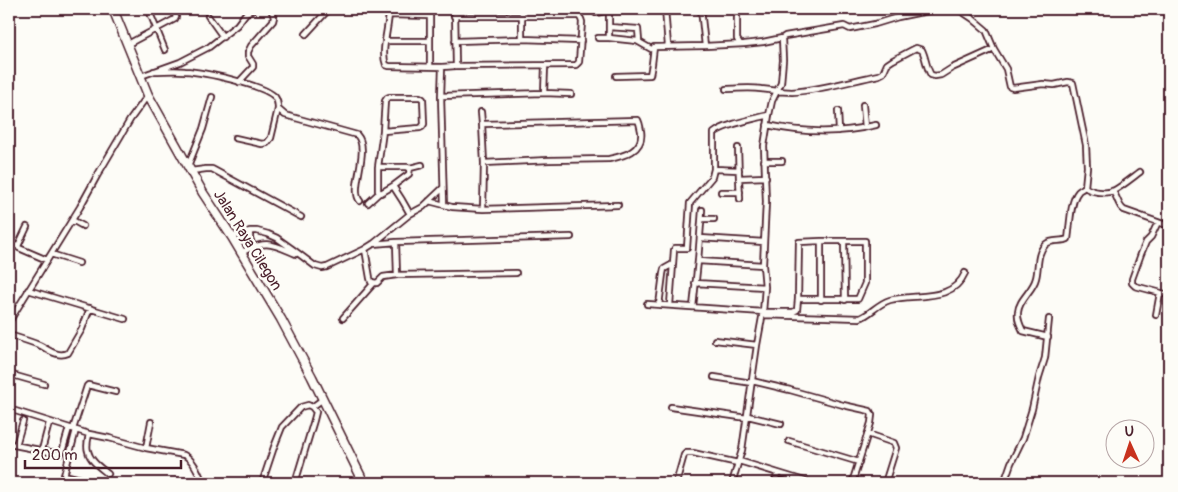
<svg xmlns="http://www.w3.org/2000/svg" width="1178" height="492" viewBox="0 0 1178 492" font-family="Pangolin,sans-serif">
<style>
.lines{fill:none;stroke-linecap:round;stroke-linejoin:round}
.minor-casing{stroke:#4a1f2b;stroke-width:8}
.trunk-casing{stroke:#4a1f2b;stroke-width:11}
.minor{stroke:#fdfcf7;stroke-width:4.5}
.trunk{stroke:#fdfcf7;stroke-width:8}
.labels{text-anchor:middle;stroke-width:5;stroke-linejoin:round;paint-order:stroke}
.street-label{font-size:15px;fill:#4a1f2b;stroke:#fdfcf7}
</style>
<rect width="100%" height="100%" fill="#fdfcf7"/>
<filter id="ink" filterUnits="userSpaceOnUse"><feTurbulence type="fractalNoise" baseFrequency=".02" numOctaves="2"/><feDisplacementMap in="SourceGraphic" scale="10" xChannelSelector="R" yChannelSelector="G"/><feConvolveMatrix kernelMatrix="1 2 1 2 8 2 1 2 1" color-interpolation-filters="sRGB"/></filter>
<g filter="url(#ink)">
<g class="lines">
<defs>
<path id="minor" d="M 389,9 C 390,25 380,50 386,65 L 389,66 L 442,67 L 441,96 L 444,205
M 430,9 L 430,66
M 455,9 L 456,66
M 522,9 L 522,39
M 609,9 L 609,38 L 637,41 L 653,50
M 665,9 L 668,46
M 701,9 L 705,46
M 958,9 L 973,19 L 986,30 L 994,49 L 1006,69 L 1010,87 L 1013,88 L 1043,84 L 1054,85 L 1068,82 L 1073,83 L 1086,145 L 1087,167 L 1085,187
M 150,13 L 165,50
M 596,13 L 609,10
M 389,15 L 430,16
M 208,16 L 223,37
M 737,17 L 737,39 L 740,44
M 609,27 L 638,29 L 639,41
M 306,34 L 329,9
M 598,38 L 609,38
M 385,41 L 430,41
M 455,41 L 522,39 L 581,41
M 128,44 L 175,19 L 176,17 L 173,9
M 442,67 L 456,66 L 576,65 L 579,62 L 582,22 L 581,19 L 579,16 L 454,16
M 154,71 C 164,71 175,70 185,71 C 203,72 265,85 275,97 C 278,101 278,105 278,109 L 285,115 L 357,135 C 371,150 349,189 360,201
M 141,76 L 180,62 L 209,47 L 237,25 L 246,13 L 254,9
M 616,76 L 650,75 L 652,64 L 654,47 L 705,46 L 744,44 L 763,42 L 782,38 L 785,36 L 844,26 L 850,29 L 875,24 L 898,17 L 937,9
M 239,82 L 253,67 L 253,64 L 248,56 L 248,52 L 251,46 L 273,21 L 274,17 L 271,9
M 726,89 C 737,89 749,87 761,89 C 772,90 780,92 792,92 C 821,90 850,81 879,75 L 883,73 L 887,64 L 893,60 L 912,50 L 916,48 L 922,50 C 926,58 926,67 931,75 L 935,76 L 941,75 L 952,68 L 994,49
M 544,93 L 545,66
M 441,96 L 544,93 L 571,94
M 863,105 L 865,127
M 838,111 L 839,131
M 481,112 L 482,124
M 767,125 C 805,133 838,134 876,125
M 383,131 L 420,128 L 422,127 L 424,124 L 423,99 L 420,97 L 389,97 L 387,98 L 385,101 L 383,131 L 378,167 L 378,191 L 381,193 L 393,186 L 402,200 L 410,214
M 235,138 L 262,144 L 267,143 L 271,138 L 278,109
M 738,148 L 739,178 L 766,177
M 764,161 L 782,161
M 188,166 L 203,129 L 212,97
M 378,167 L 407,167 L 410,168 L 409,174 L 393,186
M 410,168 L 422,165
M 714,169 L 739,170
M 191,171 L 206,169 L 212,169 L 301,217
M 739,178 L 740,199
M 1085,187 C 1091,192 1106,194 1113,191 C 1121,187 1132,178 1140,172
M 1112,191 C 1118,196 1117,205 1124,210 L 1169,226
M 721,192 L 740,192
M 429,201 L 452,207 L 483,209 L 618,205
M 368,203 L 379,193
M 483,209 L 484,163 L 482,124 L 638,120 C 640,124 640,127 641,131 C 644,151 624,156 609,159 L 549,160 L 484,163
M 702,219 L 714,219
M 72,220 L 83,226
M 1158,222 L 1151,237 L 1146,242 L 1141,254 L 1132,279 L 1132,283 L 1135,286 L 1169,295
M 27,227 L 18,246 L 19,248 L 47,260
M 250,231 L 250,238 L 253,247
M 232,237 L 250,231 L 257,231 L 268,234 L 277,238 L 291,248 L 315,266 L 322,268 L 327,267 L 365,249 L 373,244 L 410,214 L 423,207 L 443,188
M 700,238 L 764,242
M 821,241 L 821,300
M 844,241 L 845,300
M 373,244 L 396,242
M 9,245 L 18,246
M 365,249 L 370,278 L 371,282 L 377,283 L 383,277 L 397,275 L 516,273
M 241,253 C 266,239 272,244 296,254
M 51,254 L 79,263
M 698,261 L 763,265
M 397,275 L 396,242 L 571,237
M 695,283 L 765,287
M 28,290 L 125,319
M 647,304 L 763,312 L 793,312 L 797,310 L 798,299 L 799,242 L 821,241 L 865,241 L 865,283 L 858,299 L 798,299
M 659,305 L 663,274 L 664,269 L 673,264 L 674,250 L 675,248 L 687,248 L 690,203 L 712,177 L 714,169 L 714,133 C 725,124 754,119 769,115
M 670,305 L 673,264
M 693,307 L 698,261 L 702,210
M 762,315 L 860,318 C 871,314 877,304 890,300 C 916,293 952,303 965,273
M 1156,315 L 1160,293
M 343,318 L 374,283
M 9,322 L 80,207 L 97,176 L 130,120 L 148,95
M 9,335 C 19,338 29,341 39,345 C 48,349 57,358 68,353 L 82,329 L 90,308
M 1048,337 L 1023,331 C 1020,325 1017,319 1018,312 C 1019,299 1033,291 1036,278 C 1039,267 1036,253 1046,244 C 1052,239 1061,242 1068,239 C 1070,227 1070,201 1078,192 C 1079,190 1084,188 1085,187
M 715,340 L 757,345
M 9,374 L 44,384
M 714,377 L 752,383
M 752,381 L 790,390 L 843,405 L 870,411 L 872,415 L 871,423 L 852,483
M 671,407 L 747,418
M 9,409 L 89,434 L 109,438 L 146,448 L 184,455 C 194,460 199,474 203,483
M 748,416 L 781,424
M 73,429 L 87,386 L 88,385 L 116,392
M 89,434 C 88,439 86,446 88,451 C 90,461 101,468 108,474
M 868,434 L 894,443 L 896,448 L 885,483
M 789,441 L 859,462
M 9,444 L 60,454 L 62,452 L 69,428
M 16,445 L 23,421
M 146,448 L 151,422
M 42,450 L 49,423
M 739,461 L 811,483
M 64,475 L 85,480
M 62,483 L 76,430
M 262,483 L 274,447 L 282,427 L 301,407 L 308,405 L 312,407 L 323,399
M 295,483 L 314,420 L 316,412 L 312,407
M 676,483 L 684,455 L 686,453 L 693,453 L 738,463
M 732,483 L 742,450 L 757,345 L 763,312 L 765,287 L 763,265 L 766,202 L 764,146 L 769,115 L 772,101 L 781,83 L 783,60 L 782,38
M 774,483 L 778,473
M 1004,483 L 1011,463 L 1023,438 L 1032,409 L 1039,377 L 1045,358 L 1049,319"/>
<path id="trunk" d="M 113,9 L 148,95 L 203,193 L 232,237 L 281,319 L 312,377 L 364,483"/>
</defs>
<use href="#minor" class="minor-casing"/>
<use href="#trunk" class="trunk-casing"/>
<use href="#minor" class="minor"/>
<use href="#trunk" class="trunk"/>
</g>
</g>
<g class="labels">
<g class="street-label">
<text transform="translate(248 240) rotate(58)" y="5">Jalan Raya Cilegon</text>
</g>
</g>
<rect width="1178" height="492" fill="none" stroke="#fdfcf7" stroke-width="30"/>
<rect x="15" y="15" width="1148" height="462" fill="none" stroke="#4a1f2b" stroke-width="2" filter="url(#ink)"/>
<g transform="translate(1130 444) rotate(357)"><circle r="24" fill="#fdfcf7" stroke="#b5a4a5"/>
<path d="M0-4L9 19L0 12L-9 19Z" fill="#c8321e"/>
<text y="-8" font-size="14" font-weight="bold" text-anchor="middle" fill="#4a1f2b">U</text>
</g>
<path d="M25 460v8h156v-8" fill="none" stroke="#4a1f2b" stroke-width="2.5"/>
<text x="32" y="460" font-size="15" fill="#4a1f2b" stroke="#fdfcf7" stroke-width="4" paint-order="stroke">200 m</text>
</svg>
